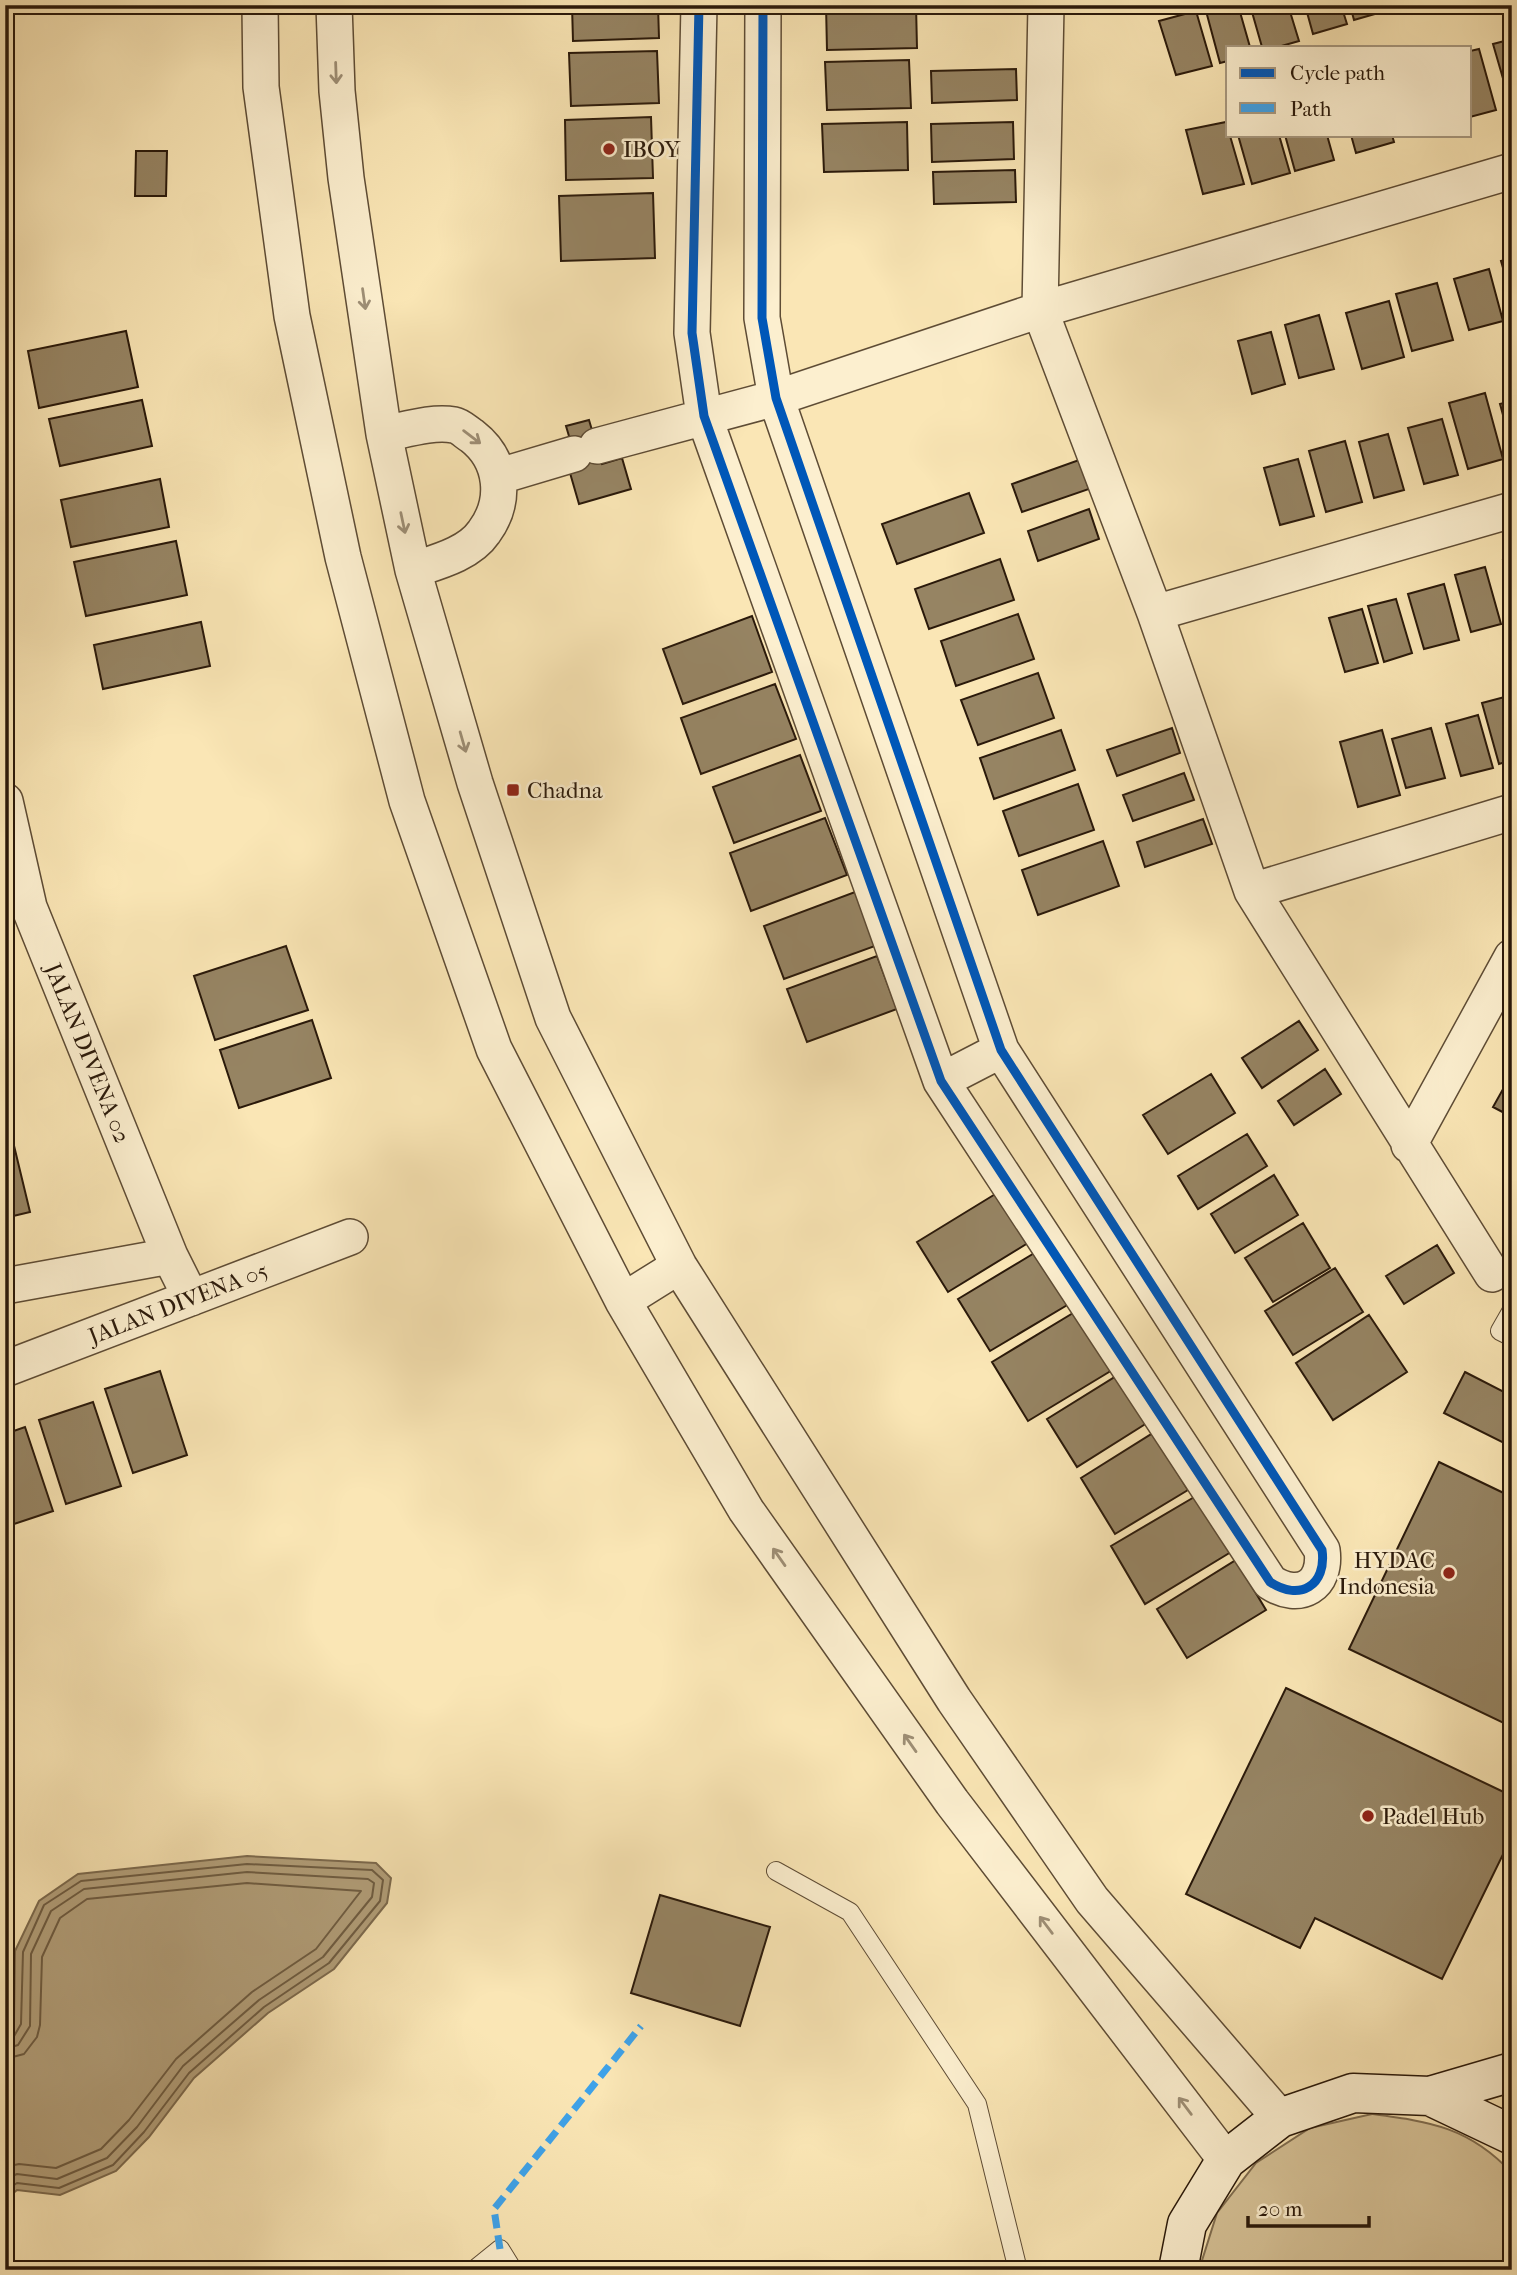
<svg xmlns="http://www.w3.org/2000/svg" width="1517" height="2275" viewBox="0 0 1517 2275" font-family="'IM FELL French Canon',serif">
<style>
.green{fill:#d7c398;stroke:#806e51;stroke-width:2}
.water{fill:#b3a07b;stroke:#7c6a4e;stroke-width:2}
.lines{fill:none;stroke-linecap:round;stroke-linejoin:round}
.shore{stroke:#6e5c42;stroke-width:2}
.building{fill:#968463;stroke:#2a190a;stroke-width:2}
.service-casing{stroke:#5e4c35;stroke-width:20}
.minor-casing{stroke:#5e4c35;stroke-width:38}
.secondary-casing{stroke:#2a190a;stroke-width:41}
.service{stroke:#fcefcf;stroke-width:18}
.minor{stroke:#fcefcf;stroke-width:35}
.secondary{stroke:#fcefcf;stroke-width:38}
.quiet{stroke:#3ea2e9;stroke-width:7;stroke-dasharray:14 7;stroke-linecap:butt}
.cycleway-casing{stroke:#fcefcf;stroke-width:13}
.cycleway{stroke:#0057b8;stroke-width:9}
.oneway{stroke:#9e8f76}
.poi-dot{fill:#8f2418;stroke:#fcefcf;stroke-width:2.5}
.labels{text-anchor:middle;stroke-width:5;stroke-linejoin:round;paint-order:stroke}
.poi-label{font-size:23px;fill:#2a190a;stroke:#fcefcf;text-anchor:start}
.street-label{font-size:23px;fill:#2a190a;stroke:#fcefcf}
</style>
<rect width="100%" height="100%" fill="#fae6b5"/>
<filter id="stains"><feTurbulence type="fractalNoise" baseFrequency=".00286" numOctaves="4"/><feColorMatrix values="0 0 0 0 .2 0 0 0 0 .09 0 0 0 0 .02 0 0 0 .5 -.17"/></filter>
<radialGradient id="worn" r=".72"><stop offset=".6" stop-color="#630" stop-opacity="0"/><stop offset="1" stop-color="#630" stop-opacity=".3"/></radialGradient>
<path class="green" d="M 1372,2114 C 1431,2122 1469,2127 1512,2173 L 1512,2270 L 1199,2270 L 1217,2213 L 1256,2163 L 1310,2128 Z"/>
<path class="water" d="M 247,1856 L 376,1863 L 391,1878 L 387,1903 L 334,1969 L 268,2013 L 194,2078 L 149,2137 L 116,2171 L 60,2195 L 17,2190 L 5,2200 L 5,2038 L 14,2023 L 15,1951 L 39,1901 L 78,1874 Z"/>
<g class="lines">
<path class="shore" d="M 5,2040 L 13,2038 L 21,2024 L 23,1952 L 44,1905 L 81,1881 L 247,1864 L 372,1870 L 383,1880 L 380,1901 L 329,1963 L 264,2007 L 189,2073 L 144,2132 L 113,2165 L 59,2188 L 17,2183 L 5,2191
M 5,2049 L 18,2045 L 30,2026 L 31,1954 L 51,1911 L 84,1889 L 247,1872 L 368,1879 L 374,1883 L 372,1897 L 323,1957 L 259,2000 L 183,2066 L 137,2127 L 107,2158 L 57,2179 L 17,2174 L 5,2179
M 5,2059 L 24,2054 L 37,2037 L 40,2025 L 42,1957 L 60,1918 L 87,1899 L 247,1883 L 361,1891 L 316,1949 L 252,1992 L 176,2059 L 129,2120 L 101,2149 L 56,2168 L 19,2164 L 5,2167"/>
</g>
<path class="building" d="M 572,5 L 658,5 L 659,38 L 573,41 Z
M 826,5 L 916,5 L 917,48 L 827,50 Z
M 1227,5 L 1238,5 L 1250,47 L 1228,47 L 1228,61 L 1220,63 L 1206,11 Z
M 1250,5 L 1288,5 L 1299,41 L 1278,47 L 1262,47 Z
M 1305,5 L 1341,5 L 1347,24 L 1313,34 Z
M 1350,5 L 1390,5 L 1392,9 L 1354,20 Z
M 1196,11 L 1212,66 L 1176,75 L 1159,21 Z
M 1512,39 L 1512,106 L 1511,106 L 1493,44 Z
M 1479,49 L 1496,110 L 1470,117 L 1470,51 Z
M 657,51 L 659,103 L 571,106 L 569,53 Z
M 909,60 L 911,108 L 827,110 L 825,62 Z
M 1016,69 L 1017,100 L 932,103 L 931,71 Z
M 651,117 L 653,178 L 566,180 L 565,120 Z
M 907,122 L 908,170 L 824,172 L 822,124 Z
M 1013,122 L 1014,159 L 932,162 L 931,124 Z
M 1226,122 L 1244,184 L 1203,194 L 1186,130 Z
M 1238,135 L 1279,135 L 1290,173 L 1252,184 Z
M 1285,135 L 1327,135 L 1334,160 L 1295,171 Z
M 1351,135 L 1392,135 L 1394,142 L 1356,153 Z
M 136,151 L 167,151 L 166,196 L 135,196 Z
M 1015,170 L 1016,202 L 934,204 L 933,172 Z
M 653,193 L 655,258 L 561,261 L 559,196 Z
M 1512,258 L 1512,299 L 1501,261 Z
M 1489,269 L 1503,321 L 1469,330 L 1454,279 Z
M 1437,283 L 1453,340 L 1412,351 L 1396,294 Z
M 1389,301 L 1404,357 L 1362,369 L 1346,313 Z
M 1319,315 L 1334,369 L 1299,378 L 1285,325 Z
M 126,331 L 138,387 L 39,408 L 28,351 Z
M 1271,332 L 1285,384 L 1252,394 L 1238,341 Z
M 1485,393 L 1503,459 L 1468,469 L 1449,403 Z
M 142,400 L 152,446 L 60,466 L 49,419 Z
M 1512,401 L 1512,448 L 1500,404 Z
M 1442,419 L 1458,475 L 1424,484 L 1408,428 Z
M 589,420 L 602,464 L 622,458 L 631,489 L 579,504 L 570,473 L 579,470 L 566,426 Z
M 1388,434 L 1404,490 L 1374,498 L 1359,442 Z
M 1345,441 L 1362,502 L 1326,512 L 1309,451 Z
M 1298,459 L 1314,516 L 1280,525 L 1264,468 Z
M 1079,460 L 1089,489 L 1022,512 L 1012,484 Z
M 160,479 L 169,527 L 71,547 L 61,500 Z
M 969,493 L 984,533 L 897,564 L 882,524 Z
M 1089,509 L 1099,539 L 1038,561 L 1028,531 Z
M 176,541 L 187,595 L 86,616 L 74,562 Z
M 1512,557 L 1512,593 L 1503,560 Z
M 1000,559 L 1014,600 L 929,629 L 915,589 Z
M 1485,567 L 1501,624 L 1471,632 L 1455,575 Z
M 1444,584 L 1459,640 L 1424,649 L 1408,594 Z
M 1396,599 L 1412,653 L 1384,662 L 1368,606 Z
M 1362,609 L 1378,663 L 1345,672 L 1329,618 Z
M 1018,614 L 1034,659 L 956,686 L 941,641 Z
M 752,616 L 772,672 L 683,704 L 663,649 Z
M 201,622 L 210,666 L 103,689 L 94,645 Z
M 1038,673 L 1054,718 L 978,745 L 961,700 Z
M 775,684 L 796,739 L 701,774 L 681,718 Z
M 1512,695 L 1512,760 L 1499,764 L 1482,703 Z
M 1478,715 L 1493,768 L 1461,776 L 1446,724 Z
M 1172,728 L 1180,753 L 1117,776 L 1107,750 Z
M 1431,728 L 1445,778 L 1406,788 L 1392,739 Z
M 1061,730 L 1075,770 L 994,799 L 980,758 Z
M 1382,730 L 1400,795 L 1358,807 L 1340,742 Z
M 800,755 L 821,811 L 734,843 L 713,787 Z
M 1184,773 L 1194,800 L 1133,821 L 1123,795 Z
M 1078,784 L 1094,830 L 1019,856 L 1003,811 Z
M 825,818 L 847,875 L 751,911 L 730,853 Z
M 1203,819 L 1212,844 L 1145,867 L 1137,842 Z
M 1103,841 L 1119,886 L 1038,915 L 1022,870 Z
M 855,892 L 875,946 L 784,979 L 764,926 Z
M 286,946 L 308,1010 L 215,1040 L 194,976 Z
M 877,956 L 897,1009 L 807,1042 L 787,989 Z
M 312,1020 L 331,1078 L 239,1108 L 220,1050 Z
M 1299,1021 L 1318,1050 L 1262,1088 L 1242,1058 Z
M 1325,1069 L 1341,1094 L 1294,1125 L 1278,1101 Z
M 1512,1073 L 1512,1117 L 1493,1107 Z
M 1211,1074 L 1235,1113 L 1168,1154 L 1143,1115 Z
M 9,1125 L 30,1212 L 5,1218 L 5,1126 Z
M 1247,1134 L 1267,1166 L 1198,1209 L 1178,1176 Z
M 1274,1175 L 1298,1215 L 1235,1253 L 1211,1214 Z
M 997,1193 L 1028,1243 L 948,1292 L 917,1242 Z
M 1303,1223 L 1330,1268 L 1273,1302 L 1245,1258 Z
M 1437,1245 L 1454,1273 L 1404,1304 L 1386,1276 Z
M 1036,1252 L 1069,1304 L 990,1351 L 958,1299 Z
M 1335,1268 L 1363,1312 L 1293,1355 L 1265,1311 Z
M 1078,1310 L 1114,1369 L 1028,1421 L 992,1362 Z
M 1369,1315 L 1407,1372 L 1333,1420 L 1296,1363 Z
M 160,1371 L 187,1455 L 133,1473 L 105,1389 Z
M 1465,1372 L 1512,1396 L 1512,1447 L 1444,1413 Z
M 1118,1375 L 1147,1423 L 1077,1467 L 1047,1419 Z
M 93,1402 L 121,1486 L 66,1504 L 39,1420 Z
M 25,1427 L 53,1511 L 5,1527 L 5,1434 Z
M 1153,1433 L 1188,1490 L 1115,1534 L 1081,1478 Z
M 1439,1462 L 1512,1497 L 1512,1727 L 1349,1649 Z
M 1196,1496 L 1231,1552 L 1145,1604 L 1111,1546 Z
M 1236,1560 L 1266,1610 L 1187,1658 L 1157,1609 Z
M 1286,1688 L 1512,1796 L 1512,1836 L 1442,1979 L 1315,1918 L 1300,1948 L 1186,1894 Z
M 660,1895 L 770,1927 L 740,2026 L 631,1993 Z"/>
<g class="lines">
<defs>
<path id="service" d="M 1512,1310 L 1500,1331 L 1512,1337
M 776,1871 L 850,1912 L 977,2104 L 1018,2270
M 474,2270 L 500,2249 L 513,2270"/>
<path id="minor" d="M 260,5 L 261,87 L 292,316 L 343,557 L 407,801 L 494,1049 L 623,1301 L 746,1510 L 952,1802 L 1226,2160
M 334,5 L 337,91 L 346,178 L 384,434 L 413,570 L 475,783 L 553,1018 L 679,1266 L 954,1700 L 1092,1900 L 1280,2118
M 699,5 L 692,333 L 704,416 L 941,1081 L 1270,1582 C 1300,1602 1327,1585 1322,1550 L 1001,1050 L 776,398 L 762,318 L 763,5
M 1046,5 L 1040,310 L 1155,613 L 1252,891 L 1492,1274
M 384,434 C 405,430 432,421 454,425 C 460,426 467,433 472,436 C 503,460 507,501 484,532 C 469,554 437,562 413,570
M 597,446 L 776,398 L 1040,310 L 1512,171
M 500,476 L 574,454
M 1155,613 L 1512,510
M 5,801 L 29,907 L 170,1256 L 191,1298
M 1252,891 L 1512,812
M 941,1081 L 1001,1050
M 1409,1145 L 1512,957
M 5,1286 L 170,1256
M 623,1301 L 679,1266
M 5,1369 L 350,1237"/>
<path id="secondary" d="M 1430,2096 L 1512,2072
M 1178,2270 L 1187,2224 L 1226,2160 L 1280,2118 L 1353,2093 L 1430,2096 L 1512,2135"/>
</defs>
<use href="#service" class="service-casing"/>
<use href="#minor" class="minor-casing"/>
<use href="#secondary" class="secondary-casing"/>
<use href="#service" class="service"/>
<use href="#minor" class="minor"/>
<use href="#secondary" class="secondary"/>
<path class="quiet" d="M 500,2249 L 494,2209 L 641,2026"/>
<defs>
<path id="cycleway" d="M 699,5 L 692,333 L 704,416 L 941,1081 L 1270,1582 C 1300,1602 1327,1585 1322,1550 L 1001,1050 L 776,398 L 762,318 L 763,5"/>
</defs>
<use href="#cycleway" class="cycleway-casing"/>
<use href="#cycleway" class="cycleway"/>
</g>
<defs><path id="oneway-shaft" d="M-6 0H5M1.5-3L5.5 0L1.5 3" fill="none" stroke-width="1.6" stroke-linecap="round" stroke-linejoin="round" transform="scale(1.75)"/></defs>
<g class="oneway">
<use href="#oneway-shaft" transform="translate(336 73) rotate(88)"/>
<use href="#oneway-shaft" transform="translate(364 299) rotate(82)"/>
<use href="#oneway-shaft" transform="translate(472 437) rotate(37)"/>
<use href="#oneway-shaft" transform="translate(403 523) rotate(78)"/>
<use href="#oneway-shaft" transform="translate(463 742) rotate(74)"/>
<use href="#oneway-shaft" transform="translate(779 1557) rotate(-125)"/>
<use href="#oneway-shaft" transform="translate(910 1743) rotate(-125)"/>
<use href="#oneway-shaft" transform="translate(1046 1925) rotate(-127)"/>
<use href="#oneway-shaft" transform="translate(1185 2106) rotate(-127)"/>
</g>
<g class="poi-dot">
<circle cx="609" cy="149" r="7"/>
<rect x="506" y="783" width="14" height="14" rx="3.5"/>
<circle cx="1449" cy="1573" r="7"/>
<circle cx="1368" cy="1816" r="7"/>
</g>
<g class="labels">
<g class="poi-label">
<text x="623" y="157">IBOY</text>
<text x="527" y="798">Chadna</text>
<text x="1435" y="1568" text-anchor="end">HYDAC<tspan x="1435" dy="26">Indonesia</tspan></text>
<text x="1382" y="1824">Padel Hub</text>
</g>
<g class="street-label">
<text transform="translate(88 1053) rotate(68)" y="8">JALAN DIVENA 02</text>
<text transform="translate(178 1303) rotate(-21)" y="8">JALAN DIVENA 05</text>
</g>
</g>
<rect width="1517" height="2275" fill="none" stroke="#fae6b5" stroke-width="28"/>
<rect x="7" y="7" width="1503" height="2261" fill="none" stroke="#2a190a" stroke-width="3.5"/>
<rect x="14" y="14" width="1489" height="2247" fill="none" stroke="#2a190a" stroke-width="2"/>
<rect x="1226" y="46" width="245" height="91" fill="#fcefcf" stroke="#a89980" stroke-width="2"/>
<rect x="1240" y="68" width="35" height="10" fill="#0057b8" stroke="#a89980" stroke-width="2"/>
<text x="1290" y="80" font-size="21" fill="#2a190a">Cycle path</text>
<rect x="1240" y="103" width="35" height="10" fill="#3ea2e9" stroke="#a89980" stroke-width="2"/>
<text x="1290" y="116" font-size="21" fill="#2a190a">Path</text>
<path d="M1248 2216v10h121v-10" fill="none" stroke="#2a190a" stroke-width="3.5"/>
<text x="1258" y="2216" font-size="21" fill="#2a190a" stroke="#fcefcf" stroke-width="5" paint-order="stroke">20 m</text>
<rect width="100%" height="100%" filter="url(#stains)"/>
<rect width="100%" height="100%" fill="url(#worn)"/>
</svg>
